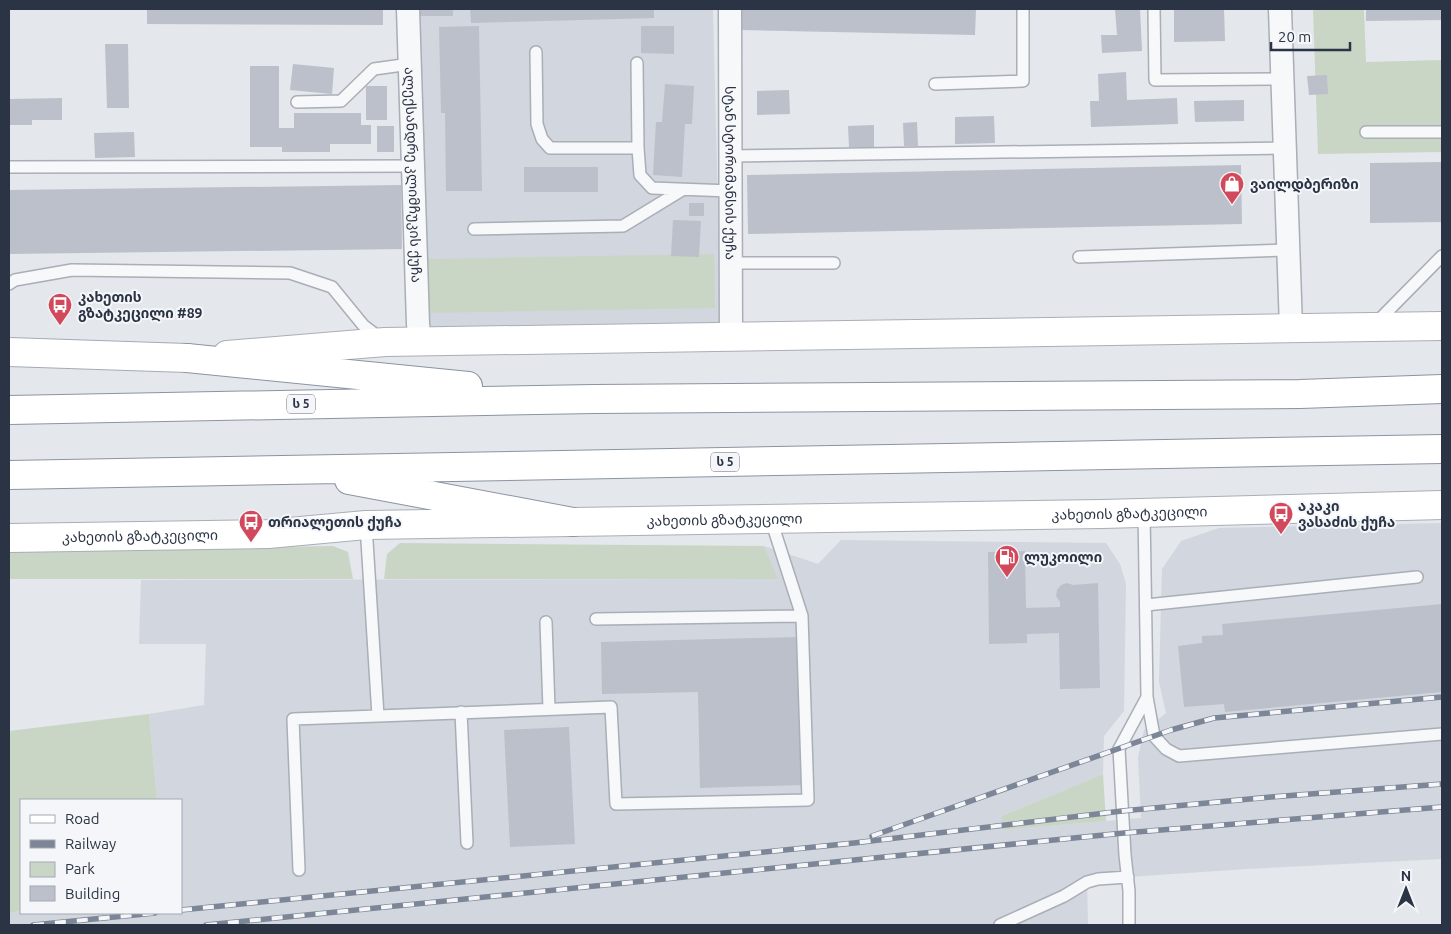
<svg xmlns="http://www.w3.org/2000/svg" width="1451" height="934" viewBox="0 0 1451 934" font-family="Ubuntu,'Noto Sans Georgian',sans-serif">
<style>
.built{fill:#d2d6de}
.green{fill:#c9d6c5}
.building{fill:#bbc0ca}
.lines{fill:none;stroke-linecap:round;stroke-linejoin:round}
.lane-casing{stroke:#a9aeb7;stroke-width:14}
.street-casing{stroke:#a9aeb7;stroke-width:25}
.secondary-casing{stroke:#a9aeb7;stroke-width:30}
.primary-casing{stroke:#a3abb8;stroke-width:30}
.highway-casing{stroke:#8b94a3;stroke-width:30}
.lane{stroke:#f7f8fa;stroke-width:11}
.street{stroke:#f7f8fa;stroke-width:22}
.secondary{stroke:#fff;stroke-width:28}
.primary{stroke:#fff;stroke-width:28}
.highway{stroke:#fff;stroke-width:28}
.rail-casing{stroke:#7d8696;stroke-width:5.5}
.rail{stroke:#f4f6f9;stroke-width:4;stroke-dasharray:11;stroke-linecap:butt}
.labels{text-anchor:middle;stroke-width:4;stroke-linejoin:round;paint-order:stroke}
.shield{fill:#f4f6f9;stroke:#676e7b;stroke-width:1}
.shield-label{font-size:12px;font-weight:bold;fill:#2b3445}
.street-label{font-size:14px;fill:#2b3445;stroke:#f4f6f9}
.poi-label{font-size:14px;font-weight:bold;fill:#2b3445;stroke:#f4f6f9;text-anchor:start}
</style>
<rect width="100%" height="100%" fill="#e4e7ec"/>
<path class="built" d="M 414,9 L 713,9 L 721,325 L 427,329 Z
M 1442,523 L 1442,859 L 1247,869 L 1128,877 L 1087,882 L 1088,925 L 9,925 L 9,913 L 21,911 L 21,913 L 181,913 L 181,800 L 157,800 L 149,714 L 204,705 L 206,644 L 139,644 L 141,580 L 777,579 L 764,546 L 818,564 L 841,540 L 1106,543 L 1120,564 L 1126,584 L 1124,711 L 1104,736 L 1103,774 L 1002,816 L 1002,830 L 1141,818 L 1138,757 L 1144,730 L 1166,713 L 1159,682 L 1162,569 L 1181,541 L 1219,528 Z"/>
<path class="green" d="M 1313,9 L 1364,9 L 1366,62 L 1442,60 L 1442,152 L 1318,154 Z
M 714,254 L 715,308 L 429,313 L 428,259 Z
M 400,543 L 764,546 L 778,579 L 384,579 L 387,554 Z
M 333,546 L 348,552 L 353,579 L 9,579 L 9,551 Z
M 149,714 L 157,800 L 21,800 L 21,911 L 9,913 L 9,731 Z
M 1103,774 L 1106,821 L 1002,830 L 1002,816 Z"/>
<path class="building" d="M 147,9 L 383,9 L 383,25 L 147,24 Z
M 416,9 L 453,9 L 453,16 L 416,16 Z
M 470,9 L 654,9 L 654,18 L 471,23 Z
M 741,9 L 976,9 L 975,35 L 741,30 Z
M 1115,9 L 1140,9 L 1142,51 L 1102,53 L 1101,35 L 1117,35 Z
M 1174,9 L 1224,9 L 1225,41 L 1174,42 Z
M 1366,9 L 1442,9 L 1442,20 L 1366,21 Z
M 479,26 L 482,191 L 446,191 L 445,113 L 441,113 L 439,27 Z
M 641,26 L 674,26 L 674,54 L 641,53 Z
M 105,44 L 128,44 L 129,108 L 107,108 Z
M 293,64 L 334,68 L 332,94 L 290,90 Z
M 250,66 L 279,66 L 279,128 L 294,128 L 294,113 L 361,113 L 361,125 L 371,125 L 371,144 L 330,144 L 330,152 L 282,152 L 282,147 L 250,147 Z
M 1126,72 L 1127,100 L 1177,98 L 1178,124 L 1091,127 L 1090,101 L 1099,101 L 1098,74 Z
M 1327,75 L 1328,94 L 1309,95 L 1307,76 Z
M 665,84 L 694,86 L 692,124 L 685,124 L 682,177 L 653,175 L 656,122 L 662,122 Z
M 366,86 L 387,86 L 387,120 L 366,120 Z
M 789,90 L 790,114 L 757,115 L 757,91 Z
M 62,98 L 62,120 L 32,120 L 32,125 L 9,125 L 9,99 Z
M 1244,100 L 1244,121 L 1195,122 L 1194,101 Z
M 994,116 L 995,143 L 955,144 L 955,117 Z
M 917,122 L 918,146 L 904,146 L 903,123 Z
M 874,125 L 874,147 L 849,147 L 848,126 Z
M 377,126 L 394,126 L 394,152 L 377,152 Z
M 134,132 L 135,157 L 95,158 L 94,133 Z
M 1442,162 L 1442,222 L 1370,223 L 1370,163 Z
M 1241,165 L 1242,224 L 748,234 L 747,175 Z
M 524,167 L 598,167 L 598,192 L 524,192 Z
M 401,185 L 402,249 L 9,254 L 9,190 Z
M 689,203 L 704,203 L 704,216 L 689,216 Z
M 673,220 L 701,221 L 699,257 L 671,256 Z
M 1025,551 L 1026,608 L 1060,607 L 1060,602 L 1056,596 L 1057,590 L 1061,585 L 1067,583 L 1073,585 L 1098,583 L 1100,688 L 1060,689 L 1059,633 L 1027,634 L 1027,643 L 989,644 L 988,552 Z
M 1442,604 L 1442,692 L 1225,712 L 1224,704 L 1184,707 L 1178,646 L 1202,643 L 1202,636 L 1223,635 L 1222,624 Z
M 798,637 L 802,785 L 700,788 L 698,692 L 602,694 L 601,642 Z
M 569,727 L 575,844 L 510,847 L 504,730 Z"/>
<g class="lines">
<defs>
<path id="lane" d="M 1154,9 L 1155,80 L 1282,79
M 536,52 L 537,124 L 542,139 L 550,148 L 638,148 L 640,175 L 652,188 L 730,191
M 637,63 L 638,148
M 935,84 L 1023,81 L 1023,9
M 297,102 L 341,101 L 374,69 L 410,64
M 1366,132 L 1442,132
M 730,156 L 1285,148
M 9,167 L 413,166
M 474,229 L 623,226 L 682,190
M 1079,257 L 1288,250
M 731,263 L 834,263
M 9,284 L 15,280 L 72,270 L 290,273 L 332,287 L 363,325 L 380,338
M 1375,324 L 1442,256
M 1144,512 L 1147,697 L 1154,736 L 1166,749 L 1179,756 L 1442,734
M 366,525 L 378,716 L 611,707 L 616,804 L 808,800 L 802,616 L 771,520
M 1146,605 L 1417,577
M 596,619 L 802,616
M 546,622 L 549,709
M 461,712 L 467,843
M 299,870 L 293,719 L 378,716
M 1000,925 L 1064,896 L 1087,882 L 1098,879 L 1128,877
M 1129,925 L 1129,891 L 1125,855 L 1119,749 L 1147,697"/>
<g id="street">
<path id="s1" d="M 408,9 L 418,324 L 420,342"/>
<path id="s2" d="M 730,9 L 731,337"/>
<path d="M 1280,9 L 1291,328"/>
</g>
<g id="secondary">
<path d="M 227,355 L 385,342 L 1442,326"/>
<path id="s3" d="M 9,538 L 268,534 L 366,525 L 1102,514 L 1442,505"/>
</g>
<path id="primary" d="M 9,352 L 187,358"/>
<path id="highway" d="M 187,358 L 468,386
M 9,410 L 594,399 L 1300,394 L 1442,389
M 9,475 L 1442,449
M 349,480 L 573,522"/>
</defs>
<use href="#lane" class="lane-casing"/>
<use href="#street" class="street-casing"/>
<use href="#secondary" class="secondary-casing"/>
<use href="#primary" class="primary-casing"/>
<use href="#highway" class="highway-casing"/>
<use href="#lane" class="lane"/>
<use href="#street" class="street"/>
<use href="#secondary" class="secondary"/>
<use href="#primary" class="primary"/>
<use href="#highway" class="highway"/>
<defs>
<path id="rail" d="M 872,836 L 1171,730 L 1214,718 L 1442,697
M 181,910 L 854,843 L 1122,811 L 1271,797 L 1442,784
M 33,925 L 155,913
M 206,925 L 1124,833 L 1442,807"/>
</defs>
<use href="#rail" class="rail-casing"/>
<use href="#rail" class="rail"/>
</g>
<defs>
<symbol id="shop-pin" viewBox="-11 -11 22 30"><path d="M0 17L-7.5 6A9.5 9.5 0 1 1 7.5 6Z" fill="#d1495b" stroke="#f4f6f9"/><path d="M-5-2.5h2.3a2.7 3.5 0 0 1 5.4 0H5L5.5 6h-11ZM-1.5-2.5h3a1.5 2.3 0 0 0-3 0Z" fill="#fff"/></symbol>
<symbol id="bus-pin" viewBox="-11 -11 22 30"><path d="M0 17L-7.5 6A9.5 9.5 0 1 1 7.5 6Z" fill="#d1495b" stroke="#f4f6f9"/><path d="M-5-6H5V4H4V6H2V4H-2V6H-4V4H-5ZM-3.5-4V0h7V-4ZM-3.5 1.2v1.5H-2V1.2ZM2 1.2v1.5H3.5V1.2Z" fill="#fff"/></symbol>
<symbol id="fuel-pin" viewBox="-11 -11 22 30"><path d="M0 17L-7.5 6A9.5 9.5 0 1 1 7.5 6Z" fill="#d1495b" stroke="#f4f6f9"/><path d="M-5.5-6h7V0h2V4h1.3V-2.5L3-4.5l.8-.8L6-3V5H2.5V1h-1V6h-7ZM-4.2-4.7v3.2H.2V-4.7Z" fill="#fff"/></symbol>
</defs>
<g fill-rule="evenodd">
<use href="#shop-pin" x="1218" y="170" width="28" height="38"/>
<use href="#bus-pin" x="46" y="291" width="28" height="38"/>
<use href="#bus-pin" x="1267" y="500" width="28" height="38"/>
<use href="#bus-pin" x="237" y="508" width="28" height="38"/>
<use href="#fuel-pin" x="993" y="543" width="28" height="38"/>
</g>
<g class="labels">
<g class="shield">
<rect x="287" y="394.5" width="28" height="19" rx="4"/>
<rect x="711" y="452.5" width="28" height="19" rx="4"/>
</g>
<g class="shield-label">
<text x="301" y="408">ს 5</text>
<text x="725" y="466">ს 5</text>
</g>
<g class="street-label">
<text dy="5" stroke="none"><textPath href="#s2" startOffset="164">სტან სტორიმანსის ქუჩა</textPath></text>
<text dy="5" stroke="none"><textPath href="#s1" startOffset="166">ალექსანდრე კლიმჩუკის ქუჩა</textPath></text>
<text dy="5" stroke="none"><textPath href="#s3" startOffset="1121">კახეთის გზატკეცილი</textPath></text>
<text dy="5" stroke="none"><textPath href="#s3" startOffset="716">კახეთის გზატკეცილი</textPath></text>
<text dy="5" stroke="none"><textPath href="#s3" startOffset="131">კახეთის გზატკეცილი</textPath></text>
</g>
<g class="poi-label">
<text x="1250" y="189">ვაილდბერიზი</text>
<text x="78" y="302">კახეთის<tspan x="78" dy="16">გზატკეცილი #89</tspan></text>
<text x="1298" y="511">აკაკი<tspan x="1298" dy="16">ვასაძის ქუჩა</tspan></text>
<text x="268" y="527">თრიალეთის ქუჩა</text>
<text x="1024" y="562">ლუკოილი</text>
</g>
</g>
<rect width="1451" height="934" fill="none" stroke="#2b3445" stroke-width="20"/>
<rect x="20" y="799" width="162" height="115" fill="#f4f6f9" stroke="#a4a8b1"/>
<rect x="30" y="815" width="25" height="8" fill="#ffffff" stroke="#a4a8b1"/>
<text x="65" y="824" font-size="15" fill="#2b3445">Road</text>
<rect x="30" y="840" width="25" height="8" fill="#7d8696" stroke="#a4a8b1"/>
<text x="65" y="849" font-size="15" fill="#2b3445">Railway</text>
<rect x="30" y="862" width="25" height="15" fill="#c9d6c5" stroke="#a4a8b1"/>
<text x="65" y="874" font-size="15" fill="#2b3445">Park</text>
<rect x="30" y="886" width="25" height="15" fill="#bbc0ca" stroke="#a4a8b1"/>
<text x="65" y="899" font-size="15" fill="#2b3445">Building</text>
<g transform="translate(1406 889)" stroke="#f4f6f9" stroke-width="4" paint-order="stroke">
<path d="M0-4L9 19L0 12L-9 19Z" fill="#2b3445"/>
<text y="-8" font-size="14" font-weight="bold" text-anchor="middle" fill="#2b3445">N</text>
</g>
<path d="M1271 42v8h79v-8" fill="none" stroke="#2b3445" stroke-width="2.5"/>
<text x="1278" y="42" font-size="15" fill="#2b3445" stroke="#f4f6f9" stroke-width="4" paint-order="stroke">20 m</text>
</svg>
